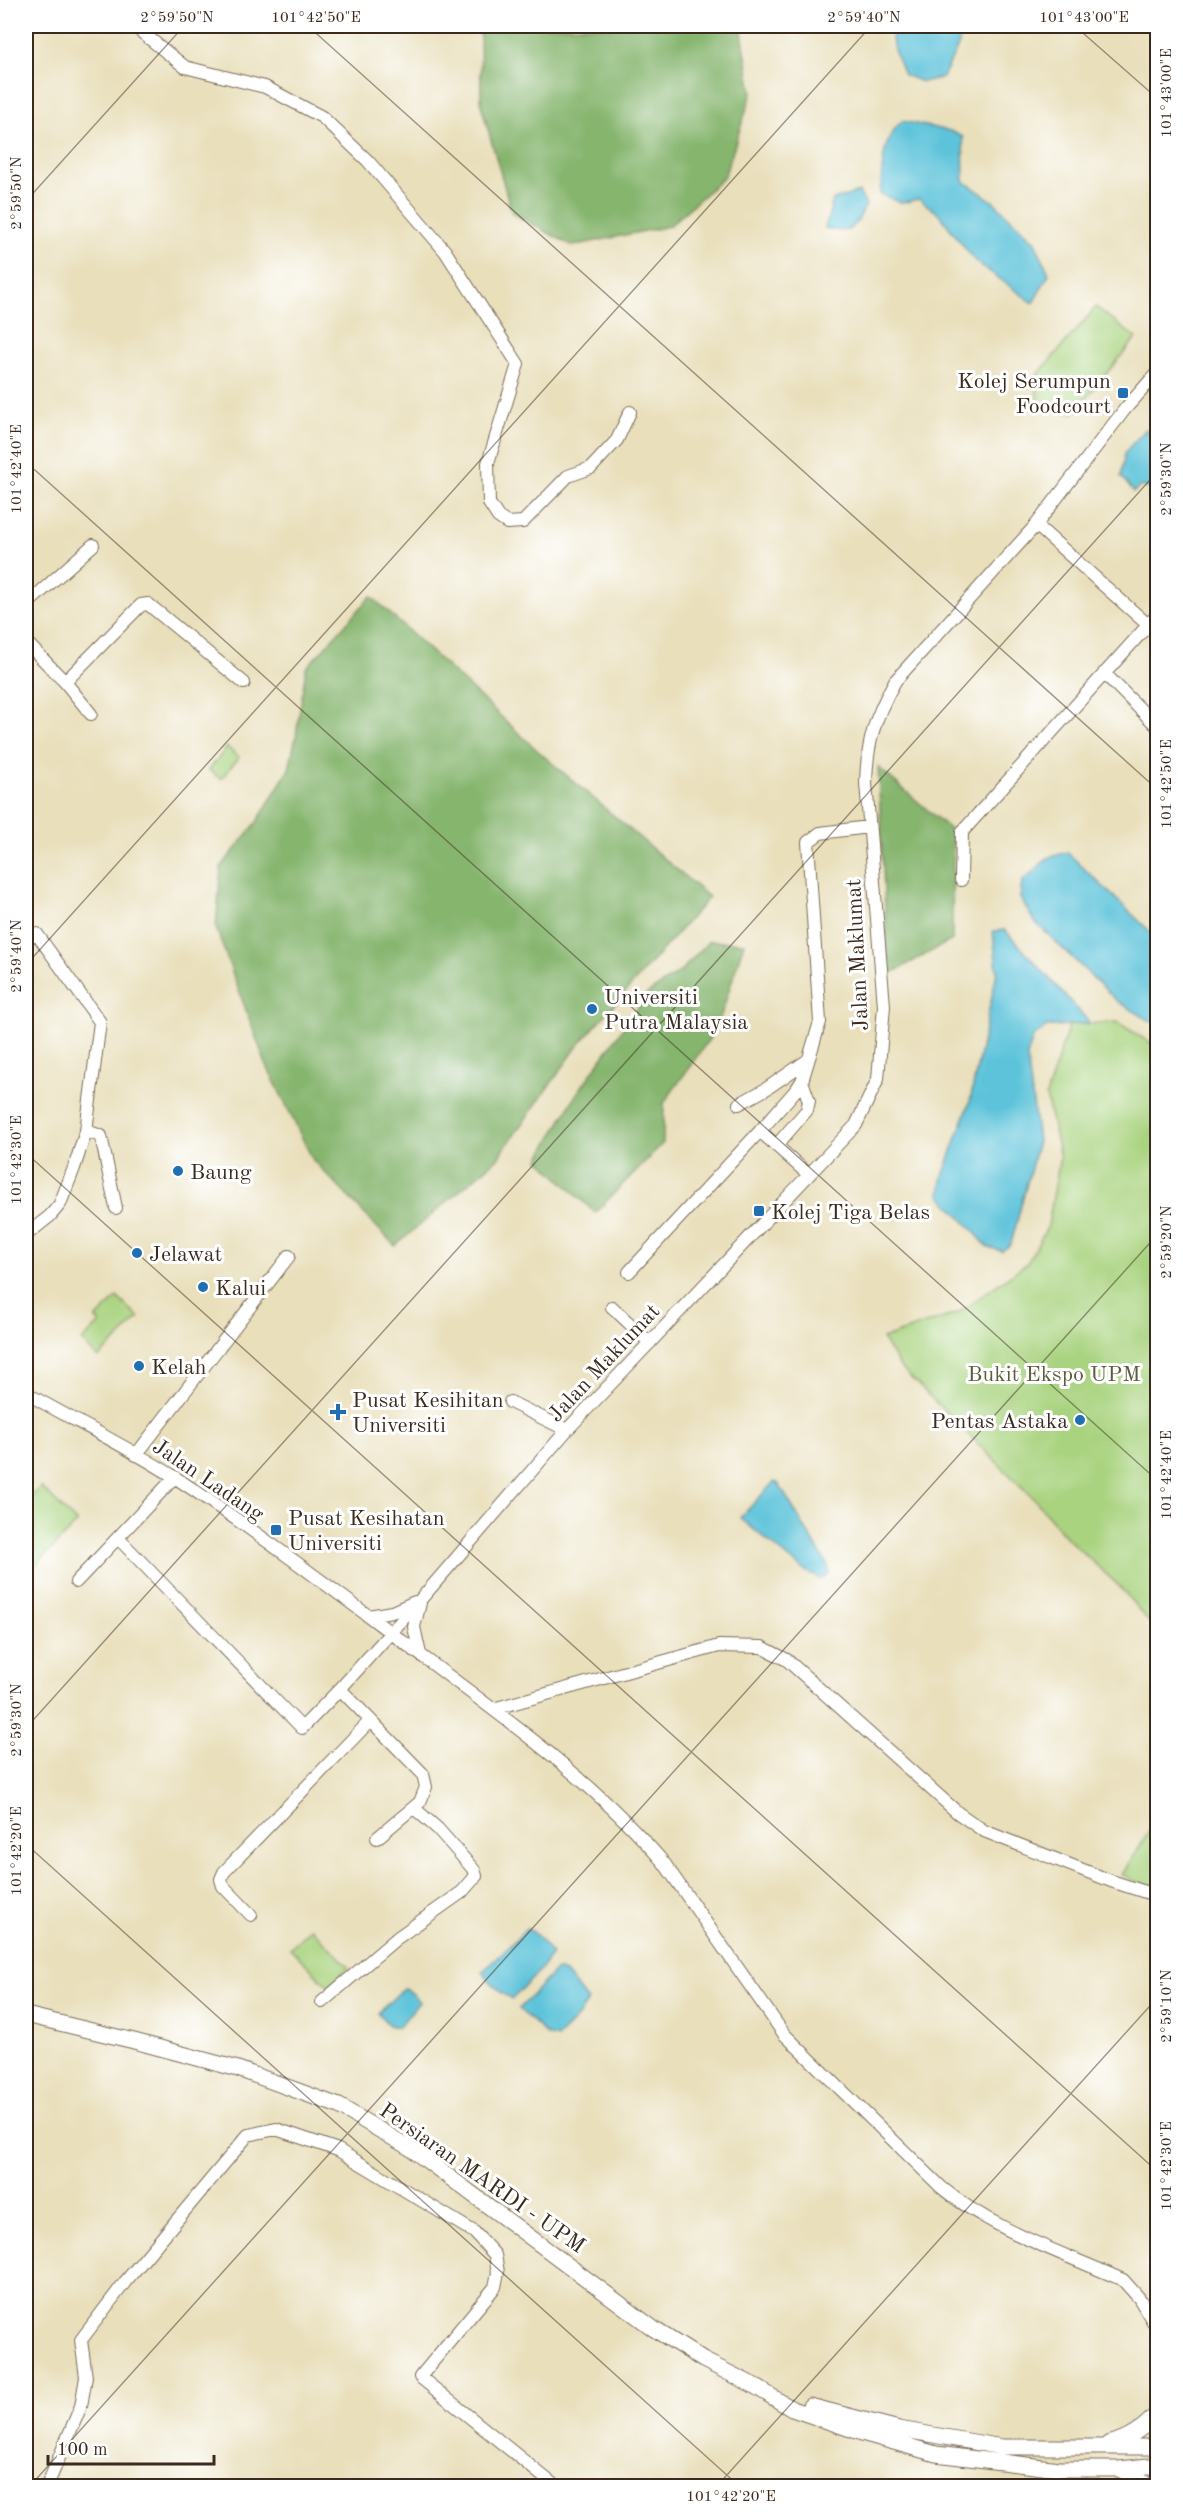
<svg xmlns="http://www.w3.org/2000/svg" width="1183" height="2512" viewBox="0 0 1183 2512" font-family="'Old Standard TT',serif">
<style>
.green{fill:#a9d37f;stroke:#727e4e;stroke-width:1.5}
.forest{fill:#86b56e;stroke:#607046;stroke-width:1.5}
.water{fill:#5dc3da;stroke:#4c767c;stroke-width:1.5}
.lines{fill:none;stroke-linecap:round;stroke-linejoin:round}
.minor-casing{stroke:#786955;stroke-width:14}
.tertiary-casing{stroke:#786955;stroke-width:17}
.minor{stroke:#fff;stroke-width:12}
.tertiary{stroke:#fff;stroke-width:15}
.ticks{fill:none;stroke:#3b2a1e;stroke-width:1.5;stroke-opacity:0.45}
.poi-dot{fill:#1f6fb2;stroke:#fff;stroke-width:2}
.labels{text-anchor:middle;stroke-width:6;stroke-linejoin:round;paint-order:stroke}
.poi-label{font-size:22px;fill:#3b2a1e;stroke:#fff;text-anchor:start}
.street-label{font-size:22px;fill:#3b2a1e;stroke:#fff}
.park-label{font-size:22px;fill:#5c5d3b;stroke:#fff}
.neatline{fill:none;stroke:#3b2a1e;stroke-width:2}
.ticks-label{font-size:15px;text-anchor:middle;fill:#3b2a1e}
</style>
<rect width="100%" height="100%" fill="#fff"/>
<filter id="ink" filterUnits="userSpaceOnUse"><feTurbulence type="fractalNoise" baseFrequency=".0167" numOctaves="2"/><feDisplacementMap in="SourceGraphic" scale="12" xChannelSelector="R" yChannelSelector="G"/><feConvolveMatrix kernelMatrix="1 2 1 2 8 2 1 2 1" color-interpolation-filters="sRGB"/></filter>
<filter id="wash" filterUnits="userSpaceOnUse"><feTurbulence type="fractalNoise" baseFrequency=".008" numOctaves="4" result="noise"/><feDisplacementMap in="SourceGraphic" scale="24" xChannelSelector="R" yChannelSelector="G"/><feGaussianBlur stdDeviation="1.35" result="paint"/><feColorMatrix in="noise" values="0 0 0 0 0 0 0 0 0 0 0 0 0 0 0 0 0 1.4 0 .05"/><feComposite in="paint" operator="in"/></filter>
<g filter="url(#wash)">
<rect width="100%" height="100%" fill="#e9dfbb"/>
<path class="green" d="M 1096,307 L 1136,338 L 1074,413 L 1040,410 L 1034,379 Z
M 227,747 L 239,757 L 221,779 L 209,770 Z
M 1117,1022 L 1157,1047 L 1157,1632 L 1119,1586 L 1068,1539 L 1036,1501 L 901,1368 L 882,1339 L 958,1313 L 1027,1263 L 1048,1226 L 1060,1157 L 1046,1096 L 1069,1025 Z
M 117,1297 L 139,1318 L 98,1358 L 82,1341 L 100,1323 L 96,1319 Z
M 41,1487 L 77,1523 L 26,1575 L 26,1502 Z
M 1157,1819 L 1157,1890 L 1122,1875 Z
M 311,1928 L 349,1967 L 329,1987 L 290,1948 Z"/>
<path class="forest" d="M 480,26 L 741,26 L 752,93 L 724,177 L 669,226 L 572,246 L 512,213 L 481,105 Z
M 371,596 L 538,751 L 709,897 L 577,1047 L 497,1159 L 395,1246 L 313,1160 L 265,1062 L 216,928 L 221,867 L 257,822 L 289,769 L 296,736 L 306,668 Z
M 878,767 L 953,832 L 952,940 L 888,975 Z
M 709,941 L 744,943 L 717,1028 L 664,1103 L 663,1143 L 595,1213 L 539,1159 L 576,1095 L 647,994 L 681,971 Z"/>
<path class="water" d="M 890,26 L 961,26 L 959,44 L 943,77 L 922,82 L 904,75 L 894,50 Z
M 902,121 L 950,131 L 963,137 L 964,181 L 994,202 L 1035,242 L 1049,274 L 1033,303 L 975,261 L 939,214 L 919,199 L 901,203 L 880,194 C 883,167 881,140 902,121 Z
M 859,192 L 866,205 C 853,229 853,235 825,228 L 833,200 Z
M 1146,429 L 1157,444 L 1157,483 L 1151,489 L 1141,486 L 1134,492 L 1121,477 L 1125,452 Z
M 1067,852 L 1157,938 L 1157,1025 L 1117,1001 L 1034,921 L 1020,898 L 1022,882 L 1048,858 Z
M 1005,930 L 1090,1023 L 1047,1027 L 1033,1037 L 1027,1056 L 1038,1141 L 1011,1244 L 1002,1251 L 988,1247 L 940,1195 L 942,1179 L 970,1101 L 997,972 L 993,931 Z
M 774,1482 L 778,1483 L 828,1566 L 829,1573 L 820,1579 L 802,1569 L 740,1518 Z
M 527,1929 L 535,1933 L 552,1954 L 536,1975 L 512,1999 L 501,1993 L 482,1972 Z
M 556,1970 L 565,1973 L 588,2001 L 578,2017 L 557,2038 L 547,2035 L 519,2009 Z
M 403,1989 C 411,1990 415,1996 419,2002 L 399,2027 L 389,2025 L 378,2013 Z"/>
</g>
<g filter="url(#ink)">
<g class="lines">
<defs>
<path id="minor" d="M 134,26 L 185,67 L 265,87 L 322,117 L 368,161 L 445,251 L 518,364 L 488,463 L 489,503 L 498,517 L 507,523 L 523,522 L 568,476 L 591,468 L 617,440 L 630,412
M 1036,525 L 1147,624
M 26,605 L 93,545
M 26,642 L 65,682 L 91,714
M 1104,673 L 1158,727
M 65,682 L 141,605 L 148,604 L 244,683
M 961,880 L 962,832 L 1158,614
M 26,938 L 37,934 L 100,1022 L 86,1131 L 74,1168 L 60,1204 L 50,1216 L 26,1235
M 739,1104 L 766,1089 L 808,1060
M 86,1131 L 101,1136 L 116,1208
M 776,1146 L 807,1110 L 809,1101 L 802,1081
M 809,1175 L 760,1131 L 796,1090 L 802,1081 L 820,1022 L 808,842 L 820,833 L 869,827
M 629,1272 L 760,1131
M 612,1307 L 650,1343
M 26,1393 C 75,1421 128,1447 176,1478 C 262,1535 344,1598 426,1659 C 510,1722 596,1783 664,1863 L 784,2034 L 941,2187 C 990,2229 1063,2253 1123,2280 L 1139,2298 L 1158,2330
M 510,1402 L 567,1430
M 136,1455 L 289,1256
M 118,1538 L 302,1728 L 340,1689 L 421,1599 L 567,1430 L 856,1125 L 878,1079 L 884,1006 L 866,783 C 867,741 875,717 895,681 L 1036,525 L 1125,409 L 1158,372
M 76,1582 L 175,1477
M 368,1616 L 392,1612 L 415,1602
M 420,1654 L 414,1627 L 420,1603
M 340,1689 L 423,1774 L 426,1787 L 420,1802 L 377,1838
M 493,1709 L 719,1646 L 762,1647 L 787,1660 L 958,1813 L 984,1831 L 1111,1881 L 1158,1896
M 251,1915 L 223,1886 L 221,1879 L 224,1872 L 370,1721
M 322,2002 L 397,1938 L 462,1892 L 476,1876 L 474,1870 L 438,1829 L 414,1808
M 47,2486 L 81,2406 L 86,2377 L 81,2340 L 125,2282 L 248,2135 L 276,2129 L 338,2150 L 474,2232 L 495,2255 L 498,2272 L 495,2287 L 420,2377 L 555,2486"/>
<path id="tertiary" d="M 26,2015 L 134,2041 L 238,2069 L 339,2106 L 410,2148 L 654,2329 L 703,2360 L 753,2385 L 792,2409 L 862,2433 L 936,2454 L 1059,2469 L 1119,2469 L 1158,2465
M 810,2406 L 899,2429 L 1002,2447 L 1158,2447
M 1108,2444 C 1128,2439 1145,2428 1158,2412
M 1119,2469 L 1143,2482 L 1145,2486
M 1156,2486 L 1158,2474"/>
</defs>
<use href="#minor" class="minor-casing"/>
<use href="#tertiary" class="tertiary-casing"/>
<use href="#minor" class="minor"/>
<use href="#tertiary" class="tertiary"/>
</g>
</g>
<path class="ticks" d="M 308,26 L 1158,790M 1075,26 L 1158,99M 26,201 L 184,26M 26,462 L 1158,1481M 26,965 L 871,26M 26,1153 L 1158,2172M 26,1728 L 1158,471M 26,1844 L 739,2486M 30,2486 L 1158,1234M 717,2486 L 1158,1997"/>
<g class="poi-dot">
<rect x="1117" y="387" width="12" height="12" rx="3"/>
<circle cx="592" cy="1009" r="6"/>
<circle cx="178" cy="1171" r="6"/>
<rect x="753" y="1205" width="12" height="12" rx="3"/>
<circle cx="137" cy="1253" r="6"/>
<circle cx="203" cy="1287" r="6"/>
<circle cx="139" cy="1366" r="6"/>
<path d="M335 1403h6v6h6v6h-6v6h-6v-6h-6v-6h6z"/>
<circle cx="1080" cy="1420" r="6"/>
<rect x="270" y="1524" width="12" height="12" rx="3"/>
</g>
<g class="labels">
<g class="poi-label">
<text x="1111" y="388" text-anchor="end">Kolej Serumpun<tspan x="1111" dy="25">Foodcourt</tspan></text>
<text x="604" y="1004">Universiti<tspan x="604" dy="25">Putra Malaysia</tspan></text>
<text x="190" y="1179">Baung</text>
<text x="771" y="1219">Kolej Tiga Belas</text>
<text x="149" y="1261">Jelawat</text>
<text x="215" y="1295">Kalui</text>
<text x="151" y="1374">Kelah</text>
<text x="352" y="1407">Pusat Kesihitan<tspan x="352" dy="25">Universiti</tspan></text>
<text x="1068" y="1428" text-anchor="end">Pentas Astaka</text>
<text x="288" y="1525">Pusat Kesihatan<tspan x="288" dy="25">Universiti</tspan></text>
</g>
<g class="street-label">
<text transform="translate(856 955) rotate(-93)" y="8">Jalan Maklumat</text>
<text transform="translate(603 1362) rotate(-47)" y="8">Jalan Maklumat</text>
<text transform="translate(209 1479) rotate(34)" y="8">Jalan Ladang</text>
<text transform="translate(483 2177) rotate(35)" y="8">Persiaran MARDI - UPM</text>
</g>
<g class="park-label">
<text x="1054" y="1381">Bukit Ekspo UPM</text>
</g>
</g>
<rect width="1183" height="2512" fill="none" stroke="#fff" stroke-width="66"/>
<path d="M48 2455v9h166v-9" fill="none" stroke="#3b2a1e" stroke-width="3"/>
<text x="57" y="2455" font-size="18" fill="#3b2a1e" stroke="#ffffff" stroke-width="4.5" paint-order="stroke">100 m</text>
<rect x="33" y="33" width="1117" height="2446" class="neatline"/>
<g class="ticks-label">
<text x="177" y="22">2°59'50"N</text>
<text x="316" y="22">101°42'50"E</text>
<text x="864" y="22">2°59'40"N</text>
<text x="1084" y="22">101°43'00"E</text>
<text transform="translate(1166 93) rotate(-90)" y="5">101°43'00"E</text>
<text transform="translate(16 193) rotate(-90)" y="5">2°59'50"N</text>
<text transform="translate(16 469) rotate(-90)" y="5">101°42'40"E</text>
<text transform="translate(1166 479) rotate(-90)" y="5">2°59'30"N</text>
<text transform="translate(1166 784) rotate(-90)" y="5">101°42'50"E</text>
<text transform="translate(16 956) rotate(-90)" y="5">2°59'40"N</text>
<text transform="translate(16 1160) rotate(-90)" y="5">101°42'30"E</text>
<text transform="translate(1166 1242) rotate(-90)" y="5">2°59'20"N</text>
<text transform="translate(1166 1475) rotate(-90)" y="5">101°42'40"E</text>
<text transform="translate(16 1720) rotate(-90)" y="5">2°59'30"N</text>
<text transform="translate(16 1851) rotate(-90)" y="5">101°42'20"E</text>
<text transform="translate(1166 2006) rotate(-90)" y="5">2°59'10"N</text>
<text transform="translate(1166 2166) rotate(-90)" y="5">101°42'30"E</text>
<text x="731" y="2501">101°42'20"E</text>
</g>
</svg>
